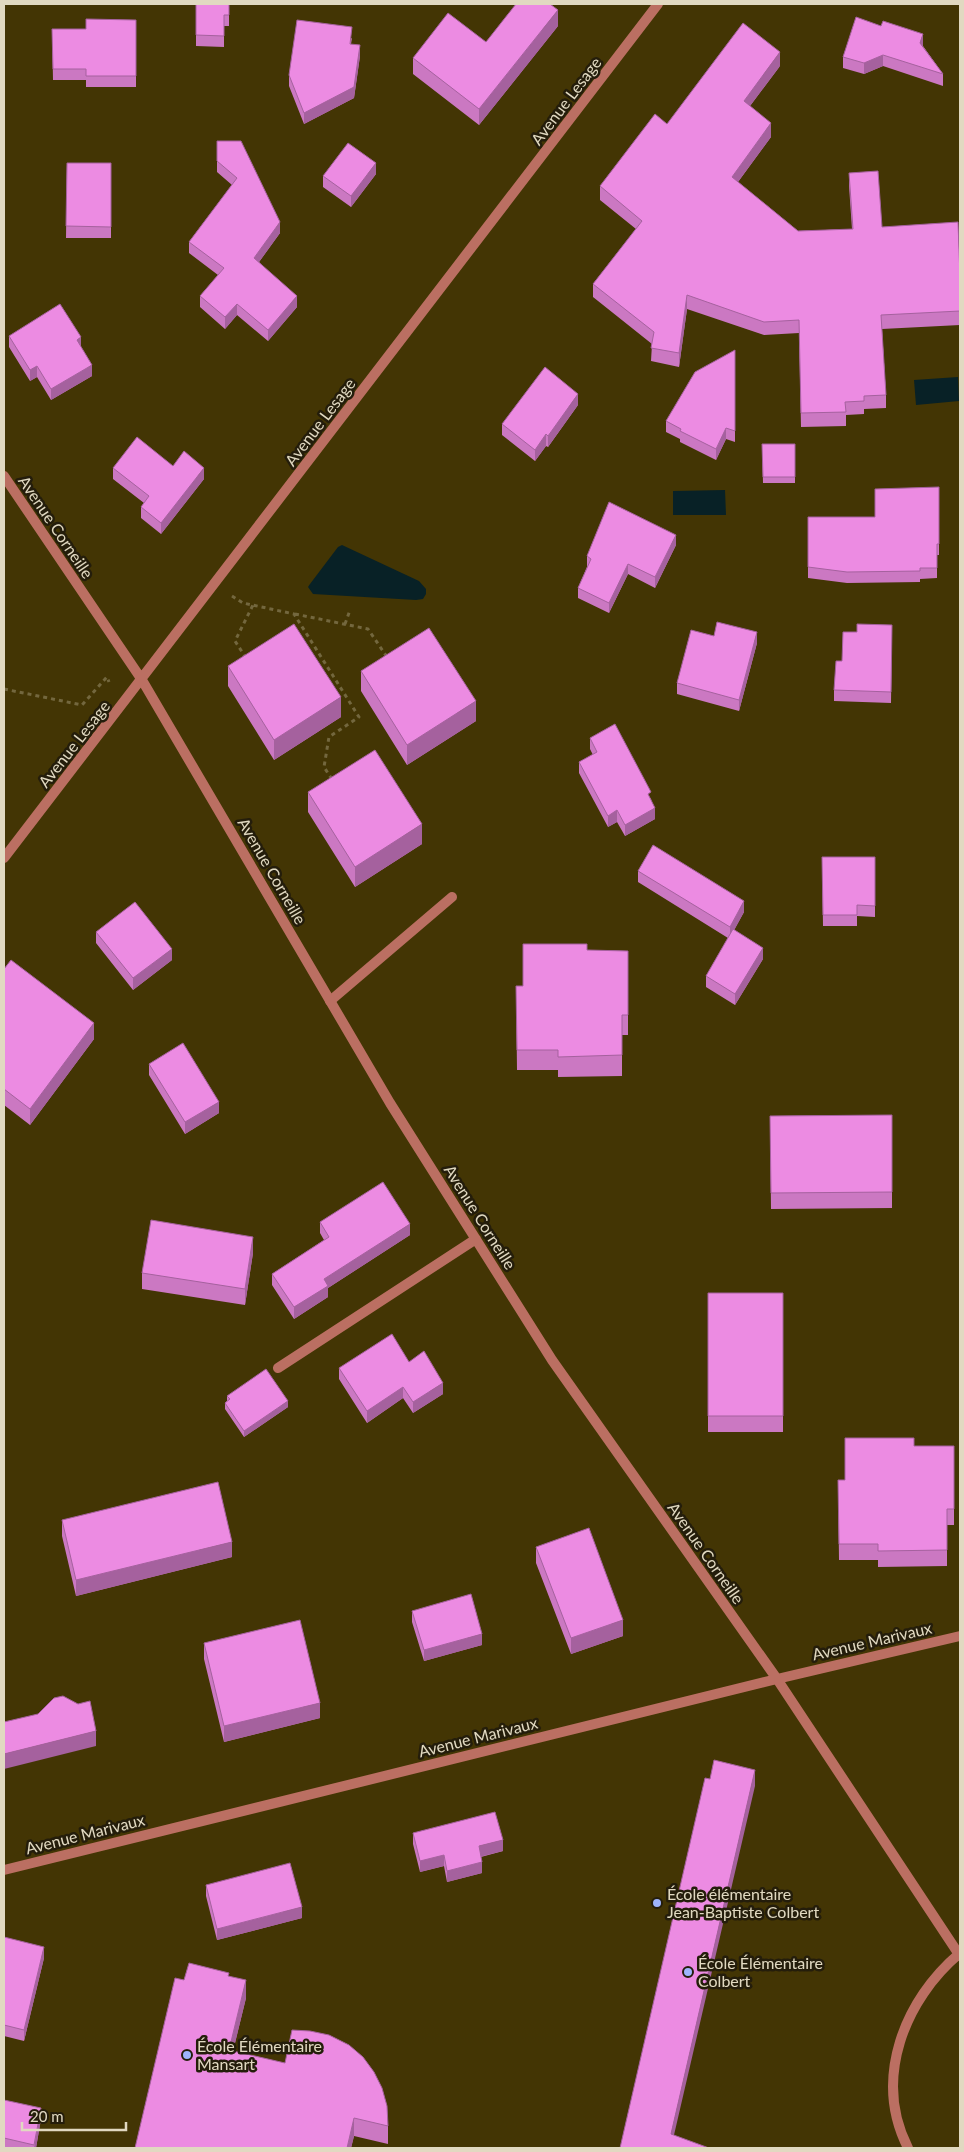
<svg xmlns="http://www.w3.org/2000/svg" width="964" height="2152" viewBox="0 0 964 2152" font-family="Lato,sans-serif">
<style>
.water{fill:#082126}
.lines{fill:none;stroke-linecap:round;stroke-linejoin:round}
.path{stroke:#73673e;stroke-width:3;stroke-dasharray:4 4;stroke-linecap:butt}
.lane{stroke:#bb6f62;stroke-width:10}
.street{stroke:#bb6f62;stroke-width:10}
.wall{fill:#cb78c2}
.shaded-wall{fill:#a5619e}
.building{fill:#ec8be2;stroke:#a5619e}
.poi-dot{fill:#9eb4fd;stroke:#241d0b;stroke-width:2}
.labels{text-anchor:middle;stroke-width:5;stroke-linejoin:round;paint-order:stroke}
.street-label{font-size:16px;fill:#e1d9c1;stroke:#241d0b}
.poi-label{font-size:16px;fill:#e1d9c1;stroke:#241d0b;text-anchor:start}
</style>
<rect width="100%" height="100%" fill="#433504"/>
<path class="water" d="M 958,377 L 959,401 L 916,405 L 914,380 Z
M 725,490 L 726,515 L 673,515 L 673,491 Z
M 342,545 L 419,581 L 426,589 L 426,594 L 423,599 L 416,600 L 313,594 L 308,587 L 310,584 L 338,547 Z"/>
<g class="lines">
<path class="path" d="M 232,596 L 243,603 L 294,614 L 359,717 L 329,737 L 324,767 L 333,781
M 295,614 L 368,629 L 387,657
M 345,624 L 350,610
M 246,658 L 235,641 L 253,605
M 4,689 L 82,705 L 107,677 L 109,682"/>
<path class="lane" d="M 330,1001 L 452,897
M 908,2148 C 873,2079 904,2000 960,1953"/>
<path class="street" d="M 4,476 L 142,680 L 390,1103 L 552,1360 L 777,1679 L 960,1956
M 4,858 L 658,4
M 278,1368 L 476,1239
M 4,1870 L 777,1679 L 960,1636"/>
</g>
<path class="wall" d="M 196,4 L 229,4 L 229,26 L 224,26 L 224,47 L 196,46 Z
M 136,20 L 136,87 L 86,87 L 86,80 L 53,80 L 52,29 L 86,29 Z
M 558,26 L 479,125 L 413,74 L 413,58 Z
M 881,26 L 923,45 L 923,46 L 943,74 L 943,86 L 883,66 L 864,74 L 843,68 L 843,57 Z
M 352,38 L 351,44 L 360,56 L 354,98 L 304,124 L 289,86 L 289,75 Z
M 780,66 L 750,106 L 771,137 L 738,182 L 798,231 L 852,229 L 849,186 L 849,173 L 882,227 L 960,277 L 960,325 L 882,329 L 886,395 L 886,408 L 864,409 L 864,414 L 846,415 L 846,426 L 801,427 L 799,333 L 764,335 L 687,309 L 679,367 L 651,361 L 652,344 L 593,297 L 593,284 L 636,229 L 600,200 L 600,186 L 667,124 Z
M 217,141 L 280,233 L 259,262 L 297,307 L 268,341 L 237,315 L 225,329 L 200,307 L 200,296 L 218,275 L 189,253 L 189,242 L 232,185 L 217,172 Z
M 67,163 L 111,163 L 111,238 L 66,238 Z
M 376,174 L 351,207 L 323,187 L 323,176 Z
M 9,336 L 81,347 L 92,376 L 51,400 L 37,377 L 30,381 L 9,347 Z
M 735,350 L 735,442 L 726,439 L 716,460 L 680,442 L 680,439 L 666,432 L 666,421 Z
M 578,405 L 548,447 L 546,446 L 535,461 L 502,435 L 502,424 Z
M 762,444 L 795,444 L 795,483 L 763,483 Z
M 173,466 L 204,479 L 161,534 L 141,518 L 141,507 L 144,503 L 113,479 L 113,468 Z
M 939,487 L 939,555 L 937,555 L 937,578 L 920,579 L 920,582 L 847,583 L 808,578 L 808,517 L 875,517 Z
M 676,545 L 655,588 L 628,574 L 609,613 L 578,598 L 578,588 L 587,567 L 587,556 Z
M 892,625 L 891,703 L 834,701 L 834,690 L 842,661 L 857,632 Z
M 714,636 L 757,643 L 739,711 L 677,694 L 677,683 Z
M 228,666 L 341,717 L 274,760 L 228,686 Z
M 361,671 L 476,721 L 407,765 L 361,691 Z
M 590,738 L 651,799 L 655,819 L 625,836 L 617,822 L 608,827 L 579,773 L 579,762 L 593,755 L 590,749 Z
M 308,792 L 422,844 L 355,887 L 308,812 Z
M 822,857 L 875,857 L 875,917 L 857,916 L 857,926 L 823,926 Z
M 638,871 L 744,912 L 734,930 L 763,959 L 735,1005 L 706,987 L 706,976 L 728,938 L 638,882 Z
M 96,932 L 172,960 L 133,990 L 96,943 Z
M 587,950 L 628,951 L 628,1035 L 622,1035 L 622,1076 L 558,1077 L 558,1070 L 517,1070 L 516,986 L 523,986 Z
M 4,969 L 94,1039 L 30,1125 L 4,1105 Z
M 149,1064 L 219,1113 L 185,1134 L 149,1075 Z
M 892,1115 L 892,1208 L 771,1209 L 770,1116 Z
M 320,1222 L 410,1235 L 328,1288 L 328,1297 L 294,1319 L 272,1285 L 272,1274 L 324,1240 L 320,1233 Z
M 253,1253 L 245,1305 L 142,1289 L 142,1273 Z
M 708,1293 L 783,1293 L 783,1432 L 708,1432 Z
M 339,1368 L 443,1394 L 413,1413 L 403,1398 L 367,1423 L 339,1379 Z
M 227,1396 L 288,1407 L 244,1437 L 225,1409 L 225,1403 L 227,1401 Z
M 914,1446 L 954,1446 L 954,1525 L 947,1525 L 947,1566 L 878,1567 L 878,1560 L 839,1560 L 838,1480 L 845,1480 Z
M 62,1520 L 232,1557 L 76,1596 L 62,1536 Z
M 536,1547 L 623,1636 L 571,1654 L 536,1563 Z
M 412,1611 L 482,1645 L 424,1661 L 412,1622 Z
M 204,1643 L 320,1718 L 224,1742 L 204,1659 Z
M 413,1833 L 503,1851 L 481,1857 L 482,1873 L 447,1882 L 444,1866 L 420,1872 L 413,1844 Z
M 206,1885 L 302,1918 L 217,1940 L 206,1896 Z
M 4,1937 L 44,1958 L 24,2041 L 4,2036 Z
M 229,1976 L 246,1998 L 233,2051 L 388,2126 L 388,2144 L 354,2136 L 351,2148 L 135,2148 L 184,1980 Z
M 4,2100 L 41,2119 L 36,2148 L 4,2148 Z"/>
<path class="shaded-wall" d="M 558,10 L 558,26 L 479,125 L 479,109 Z
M 923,34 L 923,45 L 920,54 L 920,43 Z
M 360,45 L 360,56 L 354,98 L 304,124 L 304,113 Z
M 780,52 L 780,66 L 744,114 L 744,101 Z
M 883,55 L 883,66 L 864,74 L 864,63 Z
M 771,123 L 771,137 L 732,190 L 732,177 Z
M 376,163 L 376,174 L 351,207 L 351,196 Z
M 280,222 L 280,233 L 254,269 L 254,258 Z
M 687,295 L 687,309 L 679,367 L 679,353 Z
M 297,296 L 297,307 L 268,341 L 268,330 Z
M 237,304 L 237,315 L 225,329 L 225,317 Z
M 81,337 L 81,348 L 77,340 Z
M 92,365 L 92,376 L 51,400 L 51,389 Z
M 37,366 L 37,377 L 30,381 L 30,370 Z
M 578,394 L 578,405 L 548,447 L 548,436 Z
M 726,428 L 726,439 L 716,460 L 716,449 Z
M 546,434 L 546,446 L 535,461 L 535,450 Z
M 204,468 L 204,479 L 161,534 L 161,523 Z
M 676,535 L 676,545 L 655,588 L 655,577 Z
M 628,564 L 628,574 L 609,613 L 609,603 Z
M 757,632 L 757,643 L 739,711 L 739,700 Z
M 341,697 L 341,717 L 274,760 L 274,740 Z
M 476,701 L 476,721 L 407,765 L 407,745 Z
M 655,808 L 655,819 L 625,836 L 625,825 Z
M 617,810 L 617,822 L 608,827 L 608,816 Z
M 422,824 L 422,844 L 355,887 L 355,867 Z
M 744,901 L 744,912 L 730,938 L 730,927 Z
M 763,948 L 763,959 L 735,1005 L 735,994 Z
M 172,949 L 172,960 L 133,990 L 133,978 Z
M 94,1023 L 94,1039 L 30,1125 L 30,1109 Z
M 219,1102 L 219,1113 L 185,1134 L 185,1122 Z
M 410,1224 L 410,1235 L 328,1288 L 328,1297 L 294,1319 L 294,1307 L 324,1279 Z
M 253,1237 L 253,1253 L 245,1305 L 245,1289 Z
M 443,1383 L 443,1394 L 413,1413 L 413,1402 Z
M 403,1387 L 403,1398 L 367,1423 L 367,1411 Z
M 288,1401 L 288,1407 L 244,1437 L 244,1431 Z
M 232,1542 L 232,1557 L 76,1596 L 76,1580 Z
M 623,1620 L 623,1636 L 571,1654 L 571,1638 Z
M 482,1634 L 482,1645 L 424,1661 L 424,1650 Z
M 320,1703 L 320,1718 L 224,1742 L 224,1726 Z
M 96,1731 L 96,1746 L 4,1769 L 4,1754 Z
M 755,1770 L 755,1786 L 671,2148 L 671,2134 Z
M 503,1840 L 503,1851 L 479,1857 L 479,1846 Z
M 444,1855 L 444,1866 L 420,1872 L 420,1861 Z
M 482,1862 L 482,1873 L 447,1882 L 447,1871 Z
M 302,1907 L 302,1918 L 217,1940 L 217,1929 Z
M 44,1947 L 44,1958 L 24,2041 L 24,2030 Z
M 246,1980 L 246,1998 L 229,2068 L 229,2050 Z
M 41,2108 L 41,2119 L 36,2148 L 34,2148 Z
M 354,2118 L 354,2136 L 351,2148 L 347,2148 Z"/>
<path class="building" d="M 196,4 L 229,4 L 229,15 L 224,15 L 224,36 L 196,35 Z
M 516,4 L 550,4 L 558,10 L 479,109 L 413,58 L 448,13 L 486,42 Z
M 856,17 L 881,26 L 883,21 L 923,34 L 920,43 L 943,74 L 883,55 L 864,63 L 843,57 Z
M 86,19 L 136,20 L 136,76 L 86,76 L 86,69 L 53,69 L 52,29 L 86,29 Z
M 297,20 L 352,27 L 350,44 L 360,45 L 354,87 L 304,113 L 289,75 Z
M 743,23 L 780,52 L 744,101 L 771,123 L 732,177 L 798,231 L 853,229 L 849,173 L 878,171 L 882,227 L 958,222 L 960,277 L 960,311 L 881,315 L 886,395 L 864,396 L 864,401 L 845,402 L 846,412 L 801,413 L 799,320 L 764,322 L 687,295 L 679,353 L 651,348 L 654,332 L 593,284 L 642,221 L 600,186 L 655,114 L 667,124 Z
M 217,141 L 241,141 L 280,222 L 254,258 L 297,296 L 268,330 L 237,304 L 225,317 L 200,296 L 224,268 L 189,242 L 237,178 L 217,161 Z
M 348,143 L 376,163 L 351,196 L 323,176 Z
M 67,163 L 111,163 L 111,227 L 66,226 Z
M 60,304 L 81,337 L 77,340 L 92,365 L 51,389 L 37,366 L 30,370 L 9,336 Z
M 735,350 L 735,431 L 726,428 L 716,449 L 680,431 L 681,429 L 666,421 L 695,372 Z
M 545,367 L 578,394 L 548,436 L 546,434 L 535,450 L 502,424 Z
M 137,437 L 173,466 L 184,451 L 204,468 L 161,523 L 141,507 L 149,496 L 113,468 Z
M 762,444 L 795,444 L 795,477 L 763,477 Z
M 939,487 L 939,544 L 937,544 L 937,568 L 920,568 L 920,571 L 847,572 L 808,567 L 808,517 L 875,517 L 875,489 Z
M 609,502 L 676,535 L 655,577 L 628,564 L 609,603 L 578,588 L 591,559 L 587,556 Z
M 717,622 L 757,632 L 739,700 L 677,683 L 691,630 L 714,636 Z
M 294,624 L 341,697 L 274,740 L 228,666 Z
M 857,624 L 892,625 L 891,692 L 834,690 L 836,661 L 842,661 L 843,632 L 857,632 Z
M 429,628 L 476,701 L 407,745 L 361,671 Z
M 615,724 L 651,792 L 648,794 L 655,808 L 625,825 L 617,810 L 608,816 L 579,762 L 597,752 L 590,738 Z
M 375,750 L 422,824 L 355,867 L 308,792 Z
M 653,845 L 744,901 L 730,927 L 638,871 Z
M 822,857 L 875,857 L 875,906 L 857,905 L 857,915 L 823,915 Z
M 135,902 L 172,949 L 133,978 L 96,932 Z
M 733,929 L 763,948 L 735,994 L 706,976 Z
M 523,944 L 587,944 L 587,950 L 628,951 L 628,1015 L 622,1015 L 622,1055 L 558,1057 L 558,1050 L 517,1050 L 516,986 L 523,986 Z
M 11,960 L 94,1023 L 30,1109 L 4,1089 L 4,969 Z
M 183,1043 L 219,1102 L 185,1122 L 149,1064 Z
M 892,1115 L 892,1192 L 771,1193 L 770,1116 Z
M 383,1182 L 410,1224 L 324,1279 L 328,1286 L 294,1307 L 272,1274 L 329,1237 L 320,1222 Z
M 151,1220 L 253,1237 L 245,1289 L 142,1273 Z
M 708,1293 L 783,1293 L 783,1416 L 708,1416 Z
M 392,1334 L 409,1362 L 424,1351 L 443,1383 L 413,1402 L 403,1387 L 367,1411 L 339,1368 Z
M 266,1369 L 288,1401 L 244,1431 L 225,1403 L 230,1399 L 227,1396 Z
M 845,1438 L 914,1438 L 914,1446 L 954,1446 L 954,1509 L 947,1509 L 947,1550 L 878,1551 L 878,1544 L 839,1544 L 838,1480 L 845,1480 Z
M 218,1482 L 232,1542 L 76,1580 L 62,1520 Z
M 589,1528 L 623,1620 L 571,1638 L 536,1547 Z
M 471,1594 L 482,1634 L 424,1650 L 412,1611 Z
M 300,1620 L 320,1703 L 224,1726 L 204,1643 Z
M 63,1696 L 78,1704 L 90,1701 L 96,1731 L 4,1754 L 4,1722 L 38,1714 L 54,1698 Z
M 714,1760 L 755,1770 L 671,2134 L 709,2148 L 620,2148 L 705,1778 L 710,1779 Z
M 495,1812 L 503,1840 L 479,1846 L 482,1862 L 447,1871 L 444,1855 L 420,1861 L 413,1833 Z
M 290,1863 L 302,1907 L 217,1929 L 206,1885 Z
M 4,1937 L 44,1947 L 24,2030 L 4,2025 Z
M 189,1963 L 229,1973 L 228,1976 L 246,1980 L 229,2050 L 285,2063 L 292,2030 L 310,2031 L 329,2035 L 349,2045 L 363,2057 L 374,2072 L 382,2088 L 387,2106 L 388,2126 L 354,2118 L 347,2148 L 135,2148 L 175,1978 L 184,1980 Z
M 4,2100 L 41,2108 L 34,2145 L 4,2138 Z"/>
<g class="poi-dot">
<circle cx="657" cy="1903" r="5"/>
<circle cx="688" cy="1972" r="5"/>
<circle cx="187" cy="2055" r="5"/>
</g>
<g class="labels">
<g class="street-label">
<text transform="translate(566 101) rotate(-53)" y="6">Avenue Lesage</text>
<text transform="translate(320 422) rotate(-53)" y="6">Avenue Lesage</text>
<text transform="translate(56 527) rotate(56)" y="6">Avenue Corneille</text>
<text transform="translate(74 744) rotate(-52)" y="6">Avenue Lesage</text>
<text transform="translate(272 871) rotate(60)" y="6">Avenue Corneille</text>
<text transform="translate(480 1217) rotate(58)" y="6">Avenue Corneille</text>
<text transform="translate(706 1553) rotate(55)" y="6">Avenue Corneille</text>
<text transform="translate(872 1641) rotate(-13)" y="6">Avenue Marivaux</text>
<text transform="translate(478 1737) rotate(-14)" y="6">Avenue Marivaux</text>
<text transform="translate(85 1834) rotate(-14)" y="6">Avenue Marivaux</text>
</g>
<g class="poi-label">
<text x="667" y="1900">École élémentaire<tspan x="667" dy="18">Jean-Baptiste Colbert</tspan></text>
<text x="698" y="1969">École Élémentaire<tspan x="698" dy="18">Colbert</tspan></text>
<text x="197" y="2052">École Élémentaire<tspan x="197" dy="18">Mansart</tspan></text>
</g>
</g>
<rect width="964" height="2152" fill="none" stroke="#e1d9c1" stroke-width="10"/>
<path d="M22 2122v8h104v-8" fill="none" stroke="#e1d9c1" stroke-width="2.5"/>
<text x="30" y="2122" font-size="15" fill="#e1d9c1" stroke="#241d0b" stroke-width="4" paint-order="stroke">20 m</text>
</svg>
